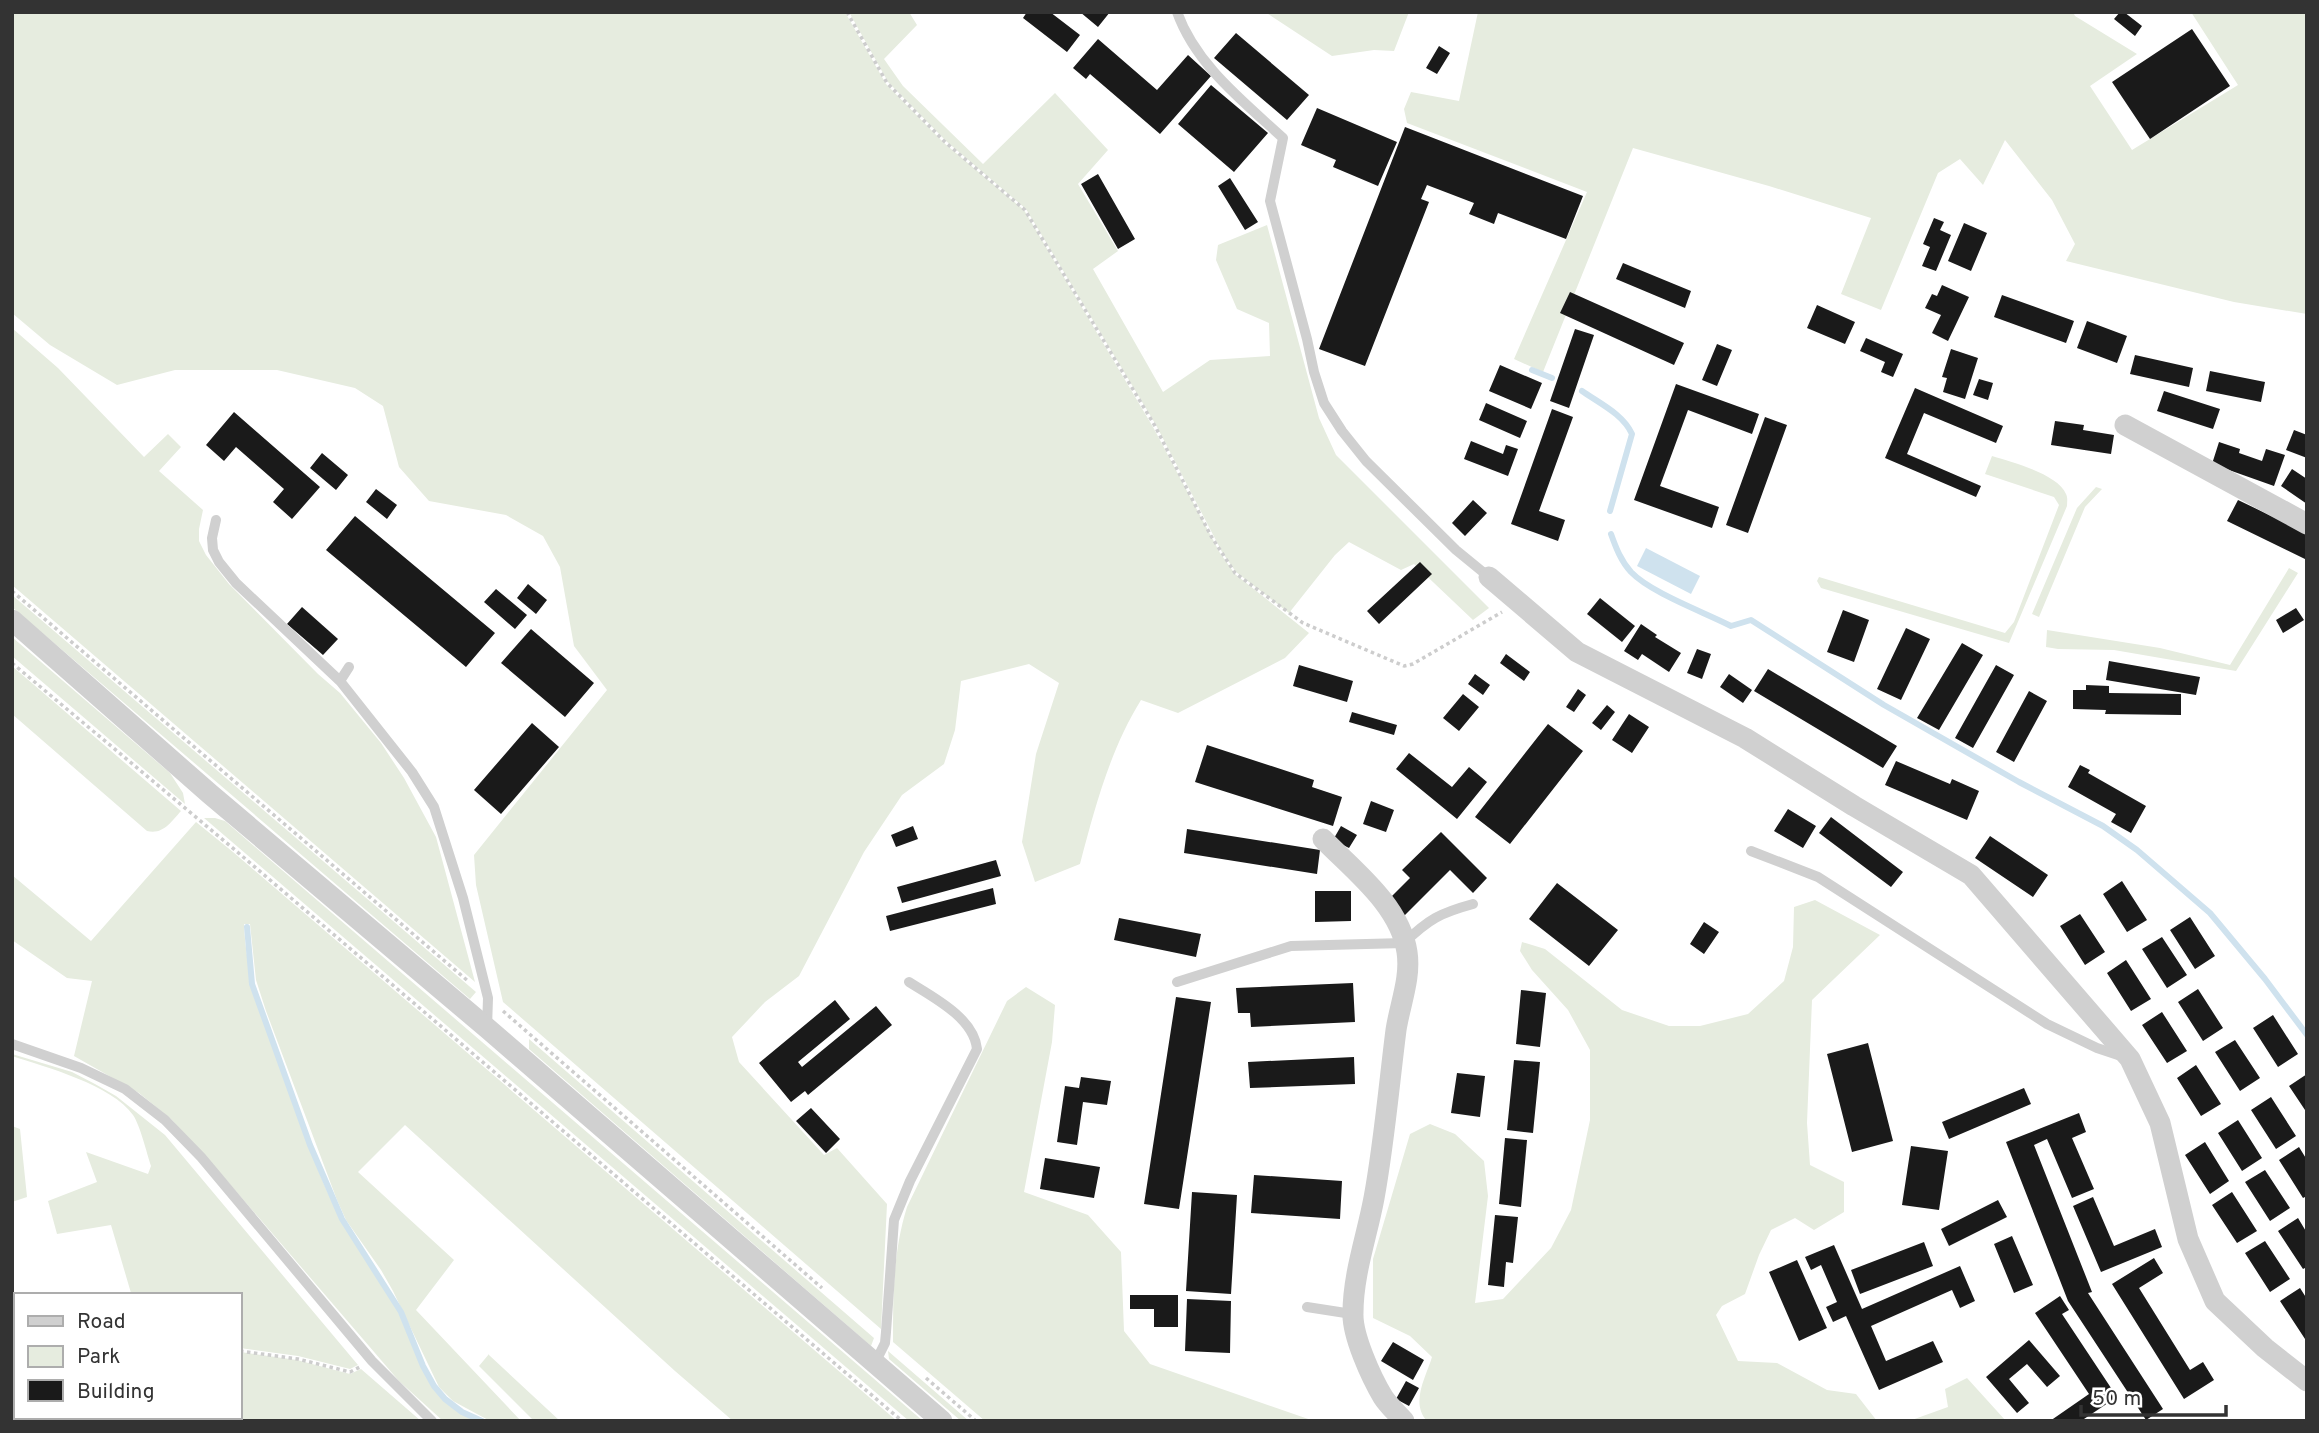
<svg xmlns="http://www.w3.org/2000/svg" width="2319" height="1433" viewBox="0 0 2319 1433" font-family="Overpass,sans-serif">
<style>
.green{fill:#e6ecdf}
.water{fill:#cfe2ee}
.lines{fill:none;stroke-linecap:round;stroke-linejoin:round}
.stream{stroke:#cfe2ee;stroke-width:6}
.building{fill:#1a1a1a}
.path{stroke:#cdcdcd;stroke-width:3.5;stroke-dasharray:3.5 3.5;stroke-linecap:butt}
.service{stroke:#d0d0d0;stroke-width:10}
.minor{stroke:#d0d0d0;stroke-width:21}
</style>
<rect width="100%" height="100%" fill="#fff"/>
<path class="green" d="M 12,12 L 845,12 L 886,84 L 944,143 L 1024,210 L 1153,427 L 1220,553 L 1235,574 L 1309,633 L 1285,658 L 1178,713 L 1141,700 C 1110,750 1095,807 1080,864 L 1035,882 L 1022,842 L 1036,754 L 1059,683 L 1029,664 L 961,681 L 955,730 L 944,764 L 902,795 L 864,852 L 799,976 L 765,1002 L 732,1037 L 739,1062 L 824,1155 L 837,1148 L 887,1204 L 881,1329 L 503,1002 L 476,885 L 474,855 L 607,690 L 574,646 L 560,567 L 543,536 L 506,515 L 429,501 L 399,467 L 383,406 L 355,388 L 277,370 L 175,370 L 117,385 L 50,345 L 12,313 Z
M 849,12 L 909,12 L 917,25 L 884,59 L 903,86 L 983,164 L 1055,93 L 1108,150 L 1078,184 L 1118,251 L 1093,269 L 1163,392 L 1210,360 L 1270,356 L 1269,323 L 1237,309 L 1216,260 L 1218,245 L 1267,225 L 1319,418 L 1336,455 L 1489,608 L 1473,620 L 1414,564 L 1401,570 L 1349,542 L 1335,555 L 1289,613 L 1236,572 L 1222,552 L 1156,425 L 1026,209 L 946,141 L 888,82 Z
M 1265,12 L 1409,12 L 1394,51 L 1374,50 L 1332,56 Z
M 1478,12 L 2073,12 L 2075,16 L 2137,54 L 2090,86 L 2132,150 L 2238,85 L 2191,12 L 2307,12 L 2307,314 L 2234,302 L 2066,261 L 2075,244 L 2052,200 L 2005,140 L 1983,185 L 1960,159 L 1938,173 L 1881,310 L 1841,294 L 1871,218 L 1769,186 L 1633,148 L 1543,372 L 1514,359 L 1587,192 L 1407,123 L 1404,109 L 1411,92 L 1459,101 Z
M 12,328 L 58,368 L 144,457 L 168,434 L 181,447 L 159,471 L 203,510 L 199,529 L 199,541 L 206,555 L 229,584 L 318,674 L 340,693 L 381,743 L 404,778 L 436,837 L 475,982 L 12,585 Z
M 1992,456 C 2011,462 2058,474 2066,494 C 2068,498 2067,502 2067,506 L 2009,643 L 1821,588 L 1817,581 L 1819,577 L 2005,633 L 2014,622 L 2059,505 L 2054,497 L 1985,474 Z
M 2096,487 L 2102,489 L 2085,507 L 2039,617 L 2032,614 L 2077,508 Z
M 2289,568 L 2298,573 L 2236,671 L 2114,650 L 2058,649 L 2046,647 L 2047,630 L 2160,648 L 2230,665 Z
M 12,595 L 476,992 L 470,999 L 12,607 Z
M 12,637 L 170,773 L 183,793 L 185,804 L 12,656 Z
M 12,666 L 181,811 C 171,822 163,835 147,831 L 12,714 Z
M 204,818 L 215,818 L 225,821 L 923,1421 L 909,1421 Z
M 196,822 L 233,852 L 897,1421 L 733,1421 L 675,1371 L 405,1125 L 358,1172 L 454,1260 L 416,1310 L 521,1421 L 490,1421 L 453,1401 L 439,1387 L 393,1291 L 381,1270 L 346,1220 L 337,1200 L 266,1011 L 256,980 L 250,924 L 244,924 C 246,984 270,1038 290,1093 C 305,1135 319,1178 340,1218 C 355,1246 376,1270 392,1298 C 421,1351 417,1392 478,1421 L 443,1421 L 399,1381 L 229,1183 L 171,1119 L 139,1093 L 74,1056 L 92,981 L 67,978 L 12,940 L 12,875 L 91,941 Z
M 1815,900 L 1880,935 L 1812,1000 L 1807,1123 L 1810,1165 L 1844,1182 L 1844,1212 L 1814,1230 L 1795,1218 L 1771,1230 L 1759,1255 L 1745,1294 L 1722,1306 L 1716,1315 L 1738,1361 L 1777,1363 L 1827,1390 L 1856,1394 L 1877,1421 L 1427,1421 C 1410,1403 1426,1377 1432,1357 L 1410,1336 L 1373,1318 L 1373,1259 L 1410,1134 L 1430,1124 L 1455,1134 L 1484,1161 L 1488,1196 L 1475,1303 L 1503,1299 L 1551,1248 L 1571,1210 L 1590,1120 L 1590,1050 L 1568,1010 L 1532,970 L 1520,951 L 1522,942 L 1545,949 L 1622,1010 L 1669,1026 L 1700,1026 L 1748,1014 L 1784,981 L 1793,947 L 1794,907 Z
M 1026,987 L 1055,1005 L 1052,1042 L 1024,1192 L 1088,1215 L 1121,1252 L 1124,1331 L 1150,1364 L 1314,1421 L 985,1421 L 893,1342 C 893,1296 893,1252 907,1207 L 1007,1001 Z
M 529,1039 L 874,1338 L 871,1346 L 529,1049 Z
M 12,1054 L 72,1072 L 95,1084 L 116,1096 L 165,1135 L 358,1365 L 350,1369 L 298,1356 L 240,1348 L 240,1295 L 127,1295 L 131,1293 L 111,1225 L 57,1234 L 48,1201 L 97,1182 L 86,1152 L 148,1174 L 151,1166 C 147,1154 140,1125 133,1115 C 112,1085 46,1067 12,1056 Z
M 12,1126 L 20,1129 L 27,1197 L 12,1202 Z
M 16,1322 L 16,1417 L 240,1417 L 240,1352 L 297,1360 L 350,1374 L 361,1369 L 421,1421 L 12,1421 L 12,1324 Z
M 888,1351 L 969,1421 L 961,1421 L 889,1359 Z
M 489,1354 L 489,1355 L 560,1421 L 534,1421 L 479,1366 Z
M 1967,1378 L 2006,1421 L 1909,1421 L 1948,1407 L 1945,1389 Z"/>
<path class="water" d="M 1646,548 L 1700,576 L 1691,594 L 1637,566 Z"/>
<g class="lines">
<path class="stream" d="M 1532,370 L 1552,378
M 1582,391 C 1599,403 1623,414 1632,434 L 1610,511
M 1611,534 C 1616,548 1621,561 1631,572 C 1651,593 1704,612 1731,626 L 1751,620 L 1884,705 L 2019,782 L 2103,826 L 2137,850 L 2210,913 L 2265,979 L 2307,1035
M 247,927 L 252,984 L 310,1145 L 342,1219 L 401,1312 L 423,1366 L 434,1386 L 445,1399 L 462,1412 L 482,1421"/>
</g>
<path class="building" d="M 1027,12 L 1050,12 L 1080,35 L 1067,52 L 1023,18 Z
M 1080,12 L 1110,12 L 1098,27 Z
M 2120,12 L 2124,12 L 2142,26 L 2135,36 L 2114,19 Z
M 2192,29 L 2230,86 L 2150,139 L 2112,82 Z
M 1236,33 L 1309,95 L 1287,120 L 1214,58 Z
M 1098,39 L 1157,90 L 1188,55 L 1211,76 L 1160,134 L 1090,74 L 1086,79 L 1073,68 Z
M 1439,46 L 1450,53 L 1437,74 L 1426,68 Z
M 1211,85 L 1268,133 L 1234,172 L 1178,124 Z
M 1317,108 L 1397,142 L 1378,186 L 1333,167 L 1336,160 L 1301,145 Z
M 1405,127 L 1583,196 L 1566,239 L 1498,213 L 1494,224 L 1469,214 L 1474,203 L 1427,185 L 1421,199 L 1429,202 L 1365,366 L 1319,349 Z
M 1098,174 L 1135,239 L 1118,249 L 1081,184 Z
M 1230,178 L 1258,222 L 1245,230 L 1218,186 Z
M 1934,218 L 1944,222 L 1940,230 L 1951,235 L 1936,271 L 1922,266 L 1930,247 L 1923,244 Z
M 1964,223 L 1987,233 L 1971,271 L 1948,261 Z
M 1623,263 L 1691,291 L 1685,308 L 1616,279 Z
M 1942,285 L 1969,297 L 1948,341 L 1932,333 L 1941,315 L 1925,308 L 1932,294 L 1937,296 Z
M 1570,292 L 1684,343 L 1674,365 L 1560,313 Z
M 2002,295 L 2074,321 L 2066,343 L 1994,317 Z
M 1817,305 L 1855,322 L 1845,344 L 1807,328 Z
M 2087,321 L 2127,336 L 2117,363 L 2077,348 Z
M 1575,329 L 1594,335 L 1569,408 L 1550,401 Z
M 1866,338 L 1903,354 L 1893,377 L 1881,372 L 1885,362 L 1860,351 Z
M 1717,344 L 1732,350 L 1717,386 L 1702,380 Z
M 1951,349 L 1978,358 L 1965,399 L 1943,392 L 1947,378 L 1942,377 Z
M 2135,355 L 2193,368 L 2189,387 L 2130,374 Z
M 1500,365 L 1542,383 L 1531,409 L 1489,391 Z
M 2210,371 L 2265,382 L 2261,402 L 2206,391 Z
M 1979,379 L 1993,383 L 1988,400 L 1973,395 Z
M 1676,384 L 1759,414 L 1752,434 L 1688,410 L 1660,486 L 1719,507 L 1712,528 L 1634,500 Z
M 1915,388 L 2003,426 L 1996,443 L 1924,413 L 1907,454 L 1981,486 L 1976,497 L 1885,458 Z
M 2164,391 L 2220,409 L 2213,429 L 2157,411 Z
M 1486,403 L 1527,421 L 1520,438 L 1479,420 Z
M 1552,409 L 1573,417 L 1539,511 L 1565,520 L 1558,541 L 1511,524 Z
M 234,412 L 320,487 L 292,519 L 273,502 L 284,489 L 236,447 L 224,461 L 206,445 Z
M 1765,417 L 1787,425 L 1748,533 L 1726,525 Z
M 2055,421 L 2084,425 L 2083,430 L 2114,435 L 2111,454 L 2051,445 Z
M 2294,430 L 2307,435 L 2307,458 L 2286,450 Z
M 1471,441 L 1503,454 L 1506,445 L 1518,449 L 1508,476 L 1464,459 Z
M 2219,442 L 2240,449 L 2239,453 L 2262,461 L 2266,449 L 2285,455 L 2274,486 L 2212,464 Z
M 322,453 L 348,475 L 336,490 L 310,468 Z
M 2292,469 L 2307,479 L 2307,504 L 2281,486 Z
M 376,489 L 397,505 L 387,519 L 366,502 Z
M 1473,500 L 1487,513 L 1465,536 L 1452,523 Z
M 2238,500 L 2307,533 L 2307,560 L 2227,521 Z
M 355,516 L 495,633 L 466,667 L 326,550 Z
M 1420,562 L 1432,574 L 1379,624 L 1367,611 Z
M 528,584 L 547,600 L 536,614 L 517,598 Z
M 496,589 L 527,615 L 515,629 L 484,602 Z
M 1600,598 L 1635,626 L 1622,642 L 1587,614 Z
M 302,607 L 338,639 L 323,655 L 287,624 Z
M 2296,608 L 2304,620 L 2283,633 L 2276,620 Z
M 1843,610 L 1869,620 L 1854,662 L 1827,652 Z
M 1641,624 L 1657,635 L 1655,637 L 1681,653 L 1669,672 L 1642,654 L 1638,660 L 1624,651 Z
M 1906,628 L 1930,639 L 1901,700 L 1877,689 Z
M 531,629 L 594,683 L 565,717 L 501,663 Z
M 1962,643 L 1983,655 L 1939,730 L 1917,718 Z
M 1697,649 L 1711,654 L 1702,679 L 1687,673 Z
M 1506,654 L 1530,672 L 1524,681 L 1500,663 Z
M 2109,661 L 2200,677 L 2196,695 L 2106,680 Z
M 1299,665 L 1353,681 L 1347,702 L 1293,686 Z
M 1996,665 L 2014,675 L 1973,748 L 1955,738 Z
M 1768,669 L 1897,746 L 1883,768 L 1754,691 Z
M 1475,674 L 1490,685 L 1483,695 L 1468,684 Z
M 1729,674 L 1752,690 L 1743,703 L 1720,687 Z
M 2086,685 L 2109,686 L 2109,693 L 2181,694 L 2181,715 L 2105,714 L 2106,710 L 2073,709 L 2073,690 L 2086,690 Z
M 1578,689 L 1586,695 L 1574,712 L 1566,707 Z
M 2029,691 L 2047,701 L 2014,762 L 1996,752 Z
M 1463,694 L 1479,707 L 1459,731 L 1443,718 Z
M 1607,705 L 1615,712 L 1601,730 L 1592,723 Z
M 1352,712 L 1397,725 L 1394,735 L 1349,722 Z
M 1629,714 L 1649,727 L 1632,753 L 1612,740 Z
M 532,723 L 559,747 L 501,814 L 474,790 Z
M 1548,724 L 1583,751 L 1510,844 L 1475,817 Z
M 1207,745 L 1314,780 L 1312,787 L 1342,797 L 1333,826 L 1195,782 Z
M 1409,753 L 1452,787 L 1469,767 L 1487,782 L 1457,819 L 1396,769 Z
M 1896,761 L 1950,784 L 1952,779 L 1979,791 L 1967,820 L 1885,785 Z
M 2080,765 L 2090,770 L 2088,773 L 2146,806 L 2131,833 L 2111,822 L 2116,814 L 2068,787 Z
M 1371,801 L 1394,810 L 1386,832 L 1363,824 Z
M 1788,809 L 1816,826 L 1803,848 L 1774,831 Z
M 1831,817 L 1903,872 L 1891,887 L 1819,833 Z
M 913,826 L 918,839 L 896,847 L 891,835 Z
M 1341,826 L 1357,835 L 1349,848 L 1333,840 Z
M 1187,829 L 1320,850 L 1317,874 L 1184,853 Z
M 1441,832 L 1487,878 L 1473,893 L 1450,870 L 1404,916 L 1388,900 L 1410,878 L 1402,870 Z
M 1990,836 L 2048,875 L 2033,897 L 1975,858 Z
M 996,860 L 1001,876 L 902,903 L 897,887 Z
M 2122,881 L 2147,920 L 2127,932 L 2103,894 Z
M 1557,883 L 1618,930 L 1589,966 L 1529,919 Z
M 993,888 L 996,904 L 890,931 L 886,916 Z
M 1315,891 L 1351,891 L 1351,921 L 1315,922 Z
M 2080,914 L 2105,952 L 2085,965 L 2060,926 Z
M 2190,917 L 2215,956 L 2195,969 L 2170,930 Z
M 1119,918 L 1201,934 L 1196,957 L 1114,940 Z
M 1704,922 L 1719,932 L 1704,954 L 1690,944 Z
M 2162,937 L 2187,975 L 2167,988 L 2142,949 Z
M 2126,960 L 2151,999 L 2131,1011 L 2107,973 Z
M 1353,983 L 1355,1022 L 1251,1027 L 1250,1013 L 1238,1013 L 1236,988 Z
M 2198,989 L 2223,1028 L 2203,1041 L 2178,1002 Z
M 1521,990 L 1546,993 L 1540,1047 L 1516,1044 Z
M 1176,997 L 1211,1002 L 1179,1209 L 1144,1204 Z
M 835,1000 L 850,1019 L 798,1062 L 802,1067 L 876,1006 L 892,1025 L 808,1095 L 805,1091 L 791,1102 L 759,1063 Z
M 2162,1012 L 2187,1051 L 2167,1063 L 2142,1025 Z
M 2273,1015 L 2298,1054 L 2278,1067 L 2253,1028 Z
M 2235,1040 L 2260,1078 L 2240,1091 L 2215,1052 Z
M 1868,1043 L 1893,1141 L 1852,1152 L 1827,1054 Z
M 1354,1057 L 1355,1084 L 1250,1088 L 1248,1062 Z
M 1514,1060 L 1540,1062 L 1533,1133 L 1507,1130 Z
M 2196,1065 L 2221,1104 L 2201,1116 L 2177,1078 Z
M 1457,1073 L 1485,1076 L 1480,1117 L 1451,1113 Z
M 2307,1074 L 2307,1113 L 2289,1086 Z
M 1081,1077 L 1111,1081 L 1107,1105 L 1083,1102 L 1077,1145 L 1057,1142 L 1065,1086 L 1079,1088 Z
M 2024,1088 L 2031,1104 L 1949,1139 L 1942,1122 Z
M 2271,1097 L 2296,1136 L 2276,1149 L 2251,1110 Z
M 811,1108 L 840,1139 L 826,1153 L 796,1121 Z
M 2079,1113 L 2086,1132 L 2072,1138 L 2094,1189 L 2072,1198 L 2047,1139 L 2034,1145 L 2092,1292 L 2088,1293 L 2163,1409 L 2146,1420 L 2068,1301 L 2006,1142 Z
M 2238,1120 L 2262,1158 L 2242,1171 L 2218,1133 Z
M 1505,1138 L 1527,1140 L 1521,1207 L 1499,1204 Z
M 2205,1142 L 2229,1181 L 2210,1194 L 2185,1155 Z
M 1911,1146 L 1948,1151 L 1939,1210 L 1902,1205 Z
M 2299,1147 L 2307,1160 L 2307,1196 L 2303,1198 L 2279,1160 Z
M 1045,1158 L 1100,1167 L 1094,1198 L 1040,1189 Z
M 2265,1170 L 2290,1208 L 2270,1221 L 2245,1182 Z
M 1254,1175 L 1342,1181 L 1340,1219 L 1251,1213 Z
M 1192,1192 L 1237,1195 L 1231,1294 L 1186,1291 Z
M 2232,1192 L 2257,1231 L 2237,1243 L 2212,1205 Z
M 2093,1197 L 2114,1246 L 2155,1229 L 2162,1247 L 2101,1272 L 2073,1206 Z
M 1998,1200 L 2007,1217 L 1949,1246 L 1941,1229 Z
M 1495,1215 L 1518,1217 L 1513,1263 L 1506,1262 L 1504,1287 L 1488,1285 Z
M 2298,1218 L 2307,1233 L 2307,1267 L 2303,1269 L 2278,1231 Z
M 2012,1236 L 2033,1285 L 2014,1293 L 1994,1244 Z
M 2265,1241 L 2290,1279 L 2270,1292 L 2245,1253 Z
M 1924,1242 L 1933,1266 L 1860,1294 L 1851,1270 Z
M 1834,1245 L 1862,1309 L 1960,1266 L 1975,1301 L 1960,1308 L 1952,1290 L 1871,1326 L 1886,1361 L 1933,1341 L 1943,1362 L 1879,1390 L 1846,1316 L 1833,1322 L 1826,1307 L 1837,1302 L 1821,1265 L 1811,1270 L 1805,1257 Z
M 2154,1258 L 2163,1273 L 2139,1288 L 2190,1370 L 2203,1362 L 2214,1380 L 2184,1399 L 2112,1284 Z
M 1797,1260 L 1827,1328 L 1799,1341 L 1769,1272 Z
M 2300,1288 L 2307,1299 L 2307,1338 L 2305,1339 L 2280,1301 Z
M 1130,1295 L 1178,1295 L 1178,1327 L 1154,1327 L 1154,1309 L 1130,1309 Z
M 2060,1296 L 2069,1310 L 2062,1314 L 2117,1397 L 2081,1421 L 2050,1421 L 2089,1394 L 2035,1313 Z
M 1187,1299 L 1231,1301 L 1230,1353 L 1185,1351 Z
M 2029,1340 L 2060,1376 L 2047,1387 L 2027,1364 L 2009,1379 L 2029,1403 L 2017,1413 L 1986,1377 Z
M 1393,1342 L 1424,1360 L 1413,1380 L 1381,1361 Z
M 1406,1381 L 1419,1388 L 1409,1406 L 1396,1399 Z"/>
<g class="lines">
<path class="path" d="M 847,12 L 887,83 L 945,142 L 1025,210 L 1155,426 L 1211,536 L 1235,573 L 1303,623 L 1404,666 L 1413,664 L 1502,612
M 12,591 L 468,981
M 12,663 L 235,850 L 902,1421
M 503,1011 L 822,1288
M 12,1322 L 16,1320
M 240,1351 L 298,1359 L 350,1372 L 360,1367
M 926,1378 L 976,1421"/>
<path class="service" d="M 1177,12 C 1196,65 1243,101 1283,138 L 1270,201 L 1307,339 L 1314,372 L 1324,403 L 1342,431 L 1366,461 L 1456,550 L 1489,577
M 216,520 L 212,538 L 213,550 L 219,562 L 236,583 L 340,681 L 412,772 L 434,807 L 463,898 L 488,998 L 487,1028
M 340,681 L 349,667
M 1751,851 L 1818,877 L 2047,1024 L 2097,1048 L 2124,1057
M 1177,982 L 1291,946 L 1404,943 C 1429,919 1440,913 1473,904
M 12,1044 L 81,1068 L 125,1089 L 165,1120 L 201,1157 L 372,1361 L 432,1421
M 1307,1307 L 1352,1314
M 875,1363 L 885,1343 L 886,1332 L 894,1220 L 910,1181 L 977,1049 C 974,1018 933,997 909,982"/>
<path class="minor" d="M 2125,425 L 2307,524
M 1489,577 L 1577,652 L 1745,738 L 1854,806 L 1971,875 L 2130,1059 L 2160,1123 L 2188,1239 L 2215,1301 L 2265,1348 L 2307,1381
M 12,620 L 210,794 L 487,1028 L 942,1421
M 1323,839 C 1353,870 1400,905 1407,952 C 1411,978 1400,1004 1396,1030 C 1389,1085 1384,1144 1374,1198 C 1367,1236 1353,1274 1353,1313 C 1352,1335 1371,1377 1383,1397 C 1388,1405 1397,1413 1404,1421"/>
</g>
<rect width="2319" height="1433" fill="none" stroke="#333333" stroke-width="28"/>
<rect x="14" y="1293" width="228" height="126" fill="#ffffff" stroke="#adadad" stroke-width="2"/>
<rect x="28" y="1316" width="35" height="10" fill="#d0d0d0" stroke="#adadad" stroke-width="2"/>
<text x="77" y="1328" font-size="21" fill="#333333">Road</text>
<rect x="28" y="1346" width="35" height="21" fill="#e6ecdf" stroke="#adadad" stroke-width="2"/>
<text x="77" y="1363" font-size="21" fill="#333333">Park</text>
<rect x="28" y="1380" width="35" height="21" fill="#1a1a1a" stroke="#adadad" stroke-width="2"/>
<text x="77" y="1398" font-size="21" fill="#333333">Building</text>
<path d="M2081 1405v10h145v-10" fill="none" stroke="#333333" stroke-width="3.5"/>
<text x="2092" y="1405" font-size="21" fill="#333333" stroke="#ffffff" stroke-width="5" paint-order="stroke">50 m</text>
</svg>
